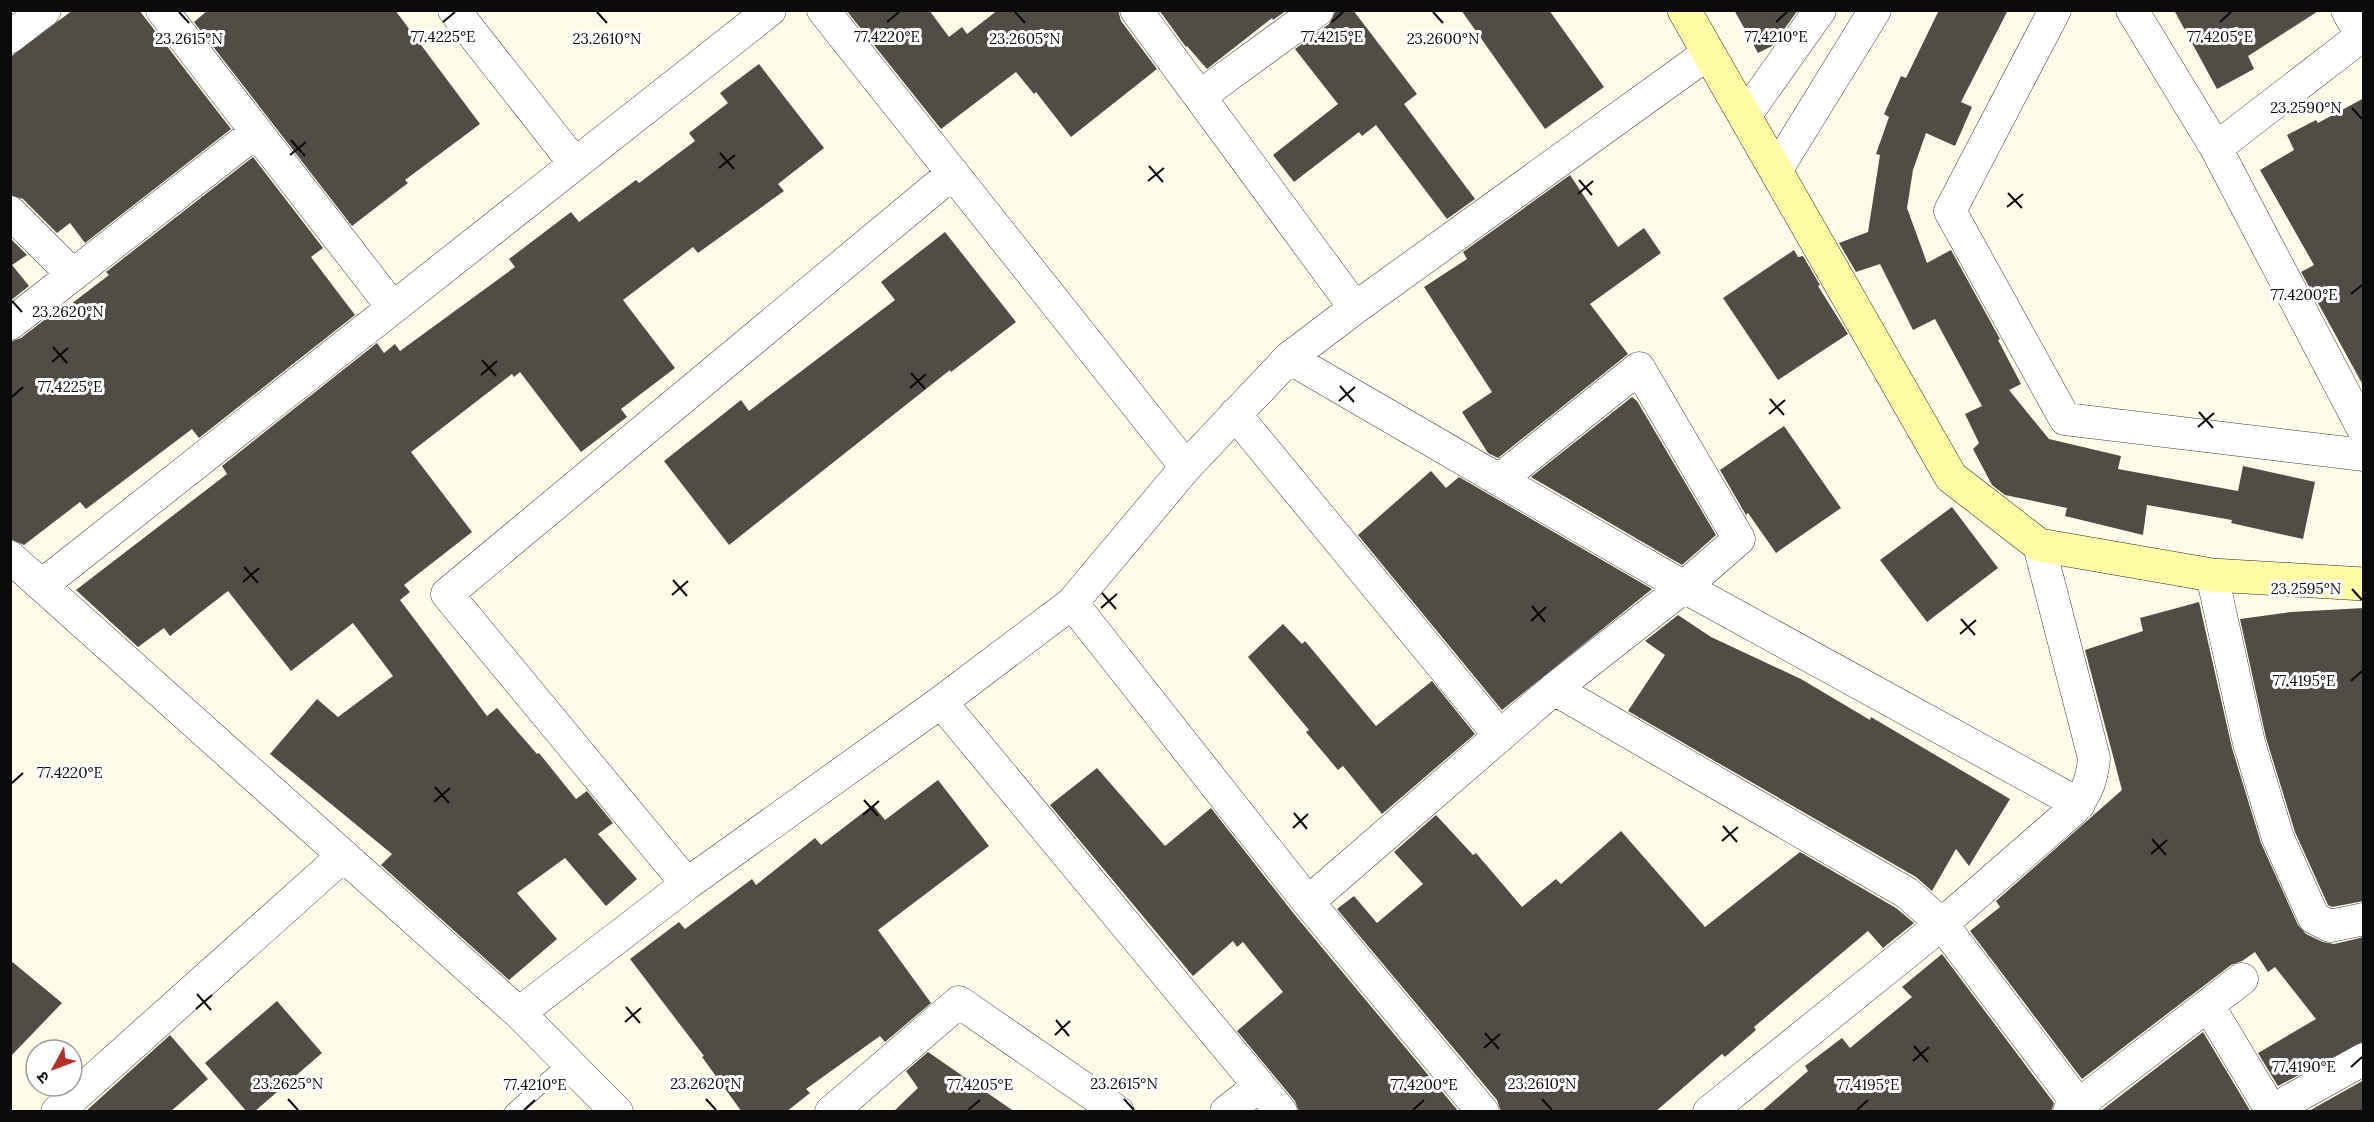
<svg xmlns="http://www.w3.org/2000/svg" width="2374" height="1122" viewBox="0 0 2374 1122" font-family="Lora,'Noto Sans Devanagari',serif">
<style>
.building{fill:#524c47}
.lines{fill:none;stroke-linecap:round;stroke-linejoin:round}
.lane-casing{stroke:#3d3d3d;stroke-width:16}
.street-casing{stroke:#3d3d3d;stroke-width:33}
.secondary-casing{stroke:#2c2c2c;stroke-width:34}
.lane{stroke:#fff;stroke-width:15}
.street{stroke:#fff;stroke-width:32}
.secondary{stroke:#fdfba4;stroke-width:33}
.ticks{fill:none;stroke:#0a0a0a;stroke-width:2}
.ticks-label{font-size:15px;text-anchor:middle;fill:#0a0a0a;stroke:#fff;stroke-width:6;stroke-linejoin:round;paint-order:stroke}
</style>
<rect width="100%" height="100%" fill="#fefce8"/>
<path class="building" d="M 73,10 L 139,10 L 231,129 L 85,243 L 70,223 L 57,233 L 23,199 L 10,195 L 10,57 Z
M 208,10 L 395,10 L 480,124 L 405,180 L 408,183 L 352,226 L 194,22 Z
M 846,10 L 929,10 L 949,37 L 962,27 L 967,34 L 998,10 L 1118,10 L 1121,21 L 1157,69 L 1071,137 L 1036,92 L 1034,94 L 1016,72 L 941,129 Z
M 1159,10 L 1287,10 L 1273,20 L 1272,18 L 1207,69 L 1187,46 L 1186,47 Z
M 1336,10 L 1353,10 L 1417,94 L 1404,104 L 1475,199 L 1447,219 L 1376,125 L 1362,136 L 1359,132 L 1294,182 L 1273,155 L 1338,104 L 1295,49 L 1329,24 Z
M 1461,10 L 1549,10 L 1604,87 L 1545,129 Z
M 1734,10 L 1798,10 L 1772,46 L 1758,53 Z
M 1939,10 L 2008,10 L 1961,102 L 1972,107 L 1955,146 L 1926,133 L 1913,170 L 1907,208 L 1927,263 L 1951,250 L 2000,339 L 1998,340 L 2021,384 L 2009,390 L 2049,439 L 2121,456 L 2118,469 L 2238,491 L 2243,466 L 2315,482 L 2303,539 L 2231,523 L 2232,520 L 2147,505 L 2143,535 L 2065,516 L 2067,508 L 2005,495 L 1992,485 L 1973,449 L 1979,443 L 1965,414 L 1982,406 L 1935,319 L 1913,330 L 1880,264 L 1856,272 L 1839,243 L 1868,232 L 1880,155 L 1876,154 L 1889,117 L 1884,114 L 1901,76 L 1906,78 Z
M 2174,10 L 2320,10 L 2248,56 L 2254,69 L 2217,89 Z
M 759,64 L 824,148 L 778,184 L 784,191 L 698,253 L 693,247 L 623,300 L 675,368 L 621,409 L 627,417 L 581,452 L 520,372 L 514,377 L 512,374 L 411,452 L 472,532 L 404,585 L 410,592 L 400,600 L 487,716 L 497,708 L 537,754 L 539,753 L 576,799 L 587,791 L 613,823 L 598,834 L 637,879 L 606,906 L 565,858 L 517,893 L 557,939 L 509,980 L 381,865 L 392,854 L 270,754 L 317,699 L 338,717 L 393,676 L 353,623 L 291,671 L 228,591 L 170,636 L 164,628 L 138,647 L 76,590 L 227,474 L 222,466 L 377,343 L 384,353 L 395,344 L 400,351 L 515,267 L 509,259 L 571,212 L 579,222 L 636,180 L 639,183 L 695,141 L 689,133 L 728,103 L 720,93 Z
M 2364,98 L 2364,387 L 2301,272 L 2314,265 L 2260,170 L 2294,150 L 2287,135 L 2316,120 L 2318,123 Z
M 253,157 L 323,248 L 311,257 L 355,315 L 199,438 L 192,429 L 86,509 L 80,502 L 24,545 L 10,539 L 10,342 L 21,338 L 52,314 L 54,317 L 109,275 L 106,272 Z
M 1570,175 L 1618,247 L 1644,228 L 1661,253 L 1590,304 L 1628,354 L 1498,458 L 1488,453 L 1462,412 L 1492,392 L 1424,287 L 1467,259 L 1463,252 Z
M 945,232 L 1016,322 L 951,372 L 950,370 L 729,545 L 664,461 L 741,400 L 749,411 L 895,300 L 881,282 Z
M 10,238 L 27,255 L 12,265 L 29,286 L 10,301 Z
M 1794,250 L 1798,257 L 1803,256 L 1820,285 L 1818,286 L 1848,334 L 1778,380 L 1723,298 Z
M 1632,397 L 1637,401 L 1716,535 L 1682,565 L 1531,477 Z
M 1784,426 L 1841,508 L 1776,553 L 1748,513 L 1746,515 L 1720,470 Z
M 1431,471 L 1446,488 L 1459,477 L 1652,589 L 1502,710 L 1358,535 Z
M 1952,507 L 1998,568 L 1927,622 L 1880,560 Z
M 2199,602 L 2232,748 L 2261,843 L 2298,925 L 2306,934 L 2323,942 L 2334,944 L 2364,937 L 2364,1041 L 2278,1086 L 2258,1053 L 2316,1019 L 2275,967 L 2268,972 L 2255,952 L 2242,961 L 2231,965 L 2082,1079 L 1970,931 L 2000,907 L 1996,901 L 2122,790 L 2085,650 L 2143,631 L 2140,618 Z
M 2364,608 L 2364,901 L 2332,907 L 2328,905 L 2295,832 L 2266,738 L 2240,619 L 2291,612 Z
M 1678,615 L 1711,637 L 1801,679 L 1870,720 L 1871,717 L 2010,799 L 1969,866 L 1956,849 L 1932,891 L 1916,877 L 1628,711 L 1665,655 L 1645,641 Z
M 1283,624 L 1302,644 L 1305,641 L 1376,726 L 1432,681 L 1475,734 L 1382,814 L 1343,766 L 1338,770 L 1306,732 L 1309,730 L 1248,657 Z
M 1097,768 L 1165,846 L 1211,808 L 1294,914 L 1459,1112 L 1299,1112 L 1295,1101 L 1237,1031 L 1283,992 L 1243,942 L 1237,947 L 1233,941 L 1193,976 L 1050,805 Z
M 938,780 L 989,846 L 878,930 L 931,1003 L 885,1042 L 880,1036 L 806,1089 L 810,1093 L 786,1112 L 742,1112 L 702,1057 L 704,1056 L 630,959 L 679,922 L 685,929 L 752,879 L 756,885 L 815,838 L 821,845 L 873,805 L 885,820 Z
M 1436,815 L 1473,855 L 1476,853 L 1522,907 L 1556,879 L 1561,884 L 1621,831 L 1705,927 L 1800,852 L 1896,908 L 1914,923 L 1883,948 L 1868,931 L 1754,1027 L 1756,1030 L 1725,1057 L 1722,1054 L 1655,1112 L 1501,1112 L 1497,1100 L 1337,909 L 1354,896 L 1377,923 L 1423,884 L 1394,852 Z
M 1942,954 L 2054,1103 L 2051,1112 L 1761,1112 L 1808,1071 L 1805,1066 L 1842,1038 L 1850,1048 L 1912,997 L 1902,987 Z
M 10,960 L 62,1003 L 10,1057 Z
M 277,1001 L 322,1053 L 254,1112 L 247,1112 L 205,1063 Z
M 2203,1032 L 2251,1112 L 2102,1112 L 2102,1110 Z
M 170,1035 L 208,1079 L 170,1112 L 85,1112 Z
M 928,1052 L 1015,1112 L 893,1112 L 918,1088 L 906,1071 Z
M 2364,1080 L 2364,1112 L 2307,1112 Z"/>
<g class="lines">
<defs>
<path id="lane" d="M 512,1112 L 567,1062"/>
<path id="street" d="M 162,10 L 393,308
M 454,10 L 575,164
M 823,10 L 1186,467
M 1136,10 L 1355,308
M 2055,10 L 1950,211 L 2065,419 L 2364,455
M 2132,10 L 2216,148 L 2364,431
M 2347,10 L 2364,40
M 10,37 L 45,10
M 1200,96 L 1318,10
M 1745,116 L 1820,10
M 2216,148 L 2364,34
M 1777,169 L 1875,10
M 10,212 L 73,275
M 10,324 L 256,132
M 1289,358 L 1684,587 L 2079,804
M 1235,414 L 1500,736
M 10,557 L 519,1013 L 617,1112
M 2212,575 L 2249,743 L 2278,838 L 2314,918 L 2330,926 L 2364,919
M 42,585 L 770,10
M 1072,603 L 1308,902 L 1483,1112
M 1554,689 L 1907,893 L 1942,924 L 2084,1112
M 941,702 L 1281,1112
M 687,884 L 447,594 L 953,173
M 1308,902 L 1554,689 L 1684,587 L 1739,539 L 1639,368 L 1499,480
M 2208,1005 L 2271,1110
M 519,1013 L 687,884 L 941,702 L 1072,603 L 1186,467 L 1289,358 L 1355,308 L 1707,54
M 57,1112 L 343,856
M 831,1112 L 959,1002 L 1118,1112
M 1226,1112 L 1259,1086
M 1709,1112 L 1942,924 L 2073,810 C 2087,793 2092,780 2094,758 L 2039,545
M 2069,1112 L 2242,979
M 2269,1112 L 2364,1059"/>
<path id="secondary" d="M 1684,10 L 1951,477 L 2039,545 L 2212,575 L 2364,584"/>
</defs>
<use href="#lane" class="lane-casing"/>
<use href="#street" class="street-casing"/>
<use href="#secondary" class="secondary-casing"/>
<use href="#lane" class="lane"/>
<use href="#street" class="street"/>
<use href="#secondary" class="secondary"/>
</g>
<path class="ticks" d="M 179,12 L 189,23M 597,12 L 607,23M 1015,12 L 1025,23M 1433,12 L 1443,23M 443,22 L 455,12M 887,22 L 899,12M 1332,22 L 1343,12M 1776,22 L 1787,12M 2220,22 L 2231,12M 2352,108 L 2362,119M 291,140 L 305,156M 720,153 L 734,169M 290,155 L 306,142M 1149,166 L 1163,182M 719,168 L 735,155M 1579,180 L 1592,195M 1148,181 L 1164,168M 2008,193 L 2022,208M 1578,194 L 1593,181M 2007,207 L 2023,194M 2351,294 L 2362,285M 12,301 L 22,312M 53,347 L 67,363M 482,360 L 496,376M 52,362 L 68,348M 911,373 L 925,389M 481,375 L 497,361M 1340,386 L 1354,402M 910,388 L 926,374M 12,397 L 23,387M 1770,399 L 1784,415M 1339,401 L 1355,387M 2199,412 L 2213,428M 1769,414 L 1785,400M 2198,427 L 2214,413M 244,567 L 258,583M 673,580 L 687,596M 243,582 L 259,568M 2352,589 L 2362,600M 1102,593 L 1116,609M 672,595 L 688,581M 1532,606 L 1545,622M 1101,608 L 1117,594M 1961,619 L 1975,635M 1531,621 L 1546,607M 1960,634 L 1976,620M 2351,681 L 2362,671M 12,783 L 23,773M 435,787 L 449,803M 864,800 L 878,816M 434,802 L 450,788M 1294,813 L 1307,829M 863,815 L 879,801M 1723,826 L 1737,842M 1293,828 L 1308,814M 2152,839 L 2166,855M 1722,841 L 1738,827M 2151,854 L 2167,840M 197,994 L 211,1010M 626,1007 L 640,1023M 196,1009 L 212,995M 1056,1020 L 1069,1036M 625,1022 L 641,1008M 1485,1033 L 1499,1049M 1055,1035 L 1070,1021M 1914,1046 L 1928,1062M 1484,1048 L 1500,1034M 1913,1061 L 1929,1047M 2351,1067 L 2362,1057M 288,1099 L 298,1110M 706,1099 L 716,1110M 1124,1099 L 1134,1110M 1542,1099 L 1552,1110M 524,1110 L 535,1100M 968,1110 L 980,1100M 1413,1110 L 1424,1100M 1857,1110 L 1868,1100"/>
<g class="ticks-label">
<text x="443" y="42">77.4225°E</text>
<text x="887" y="42">77.4220°E</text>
<text x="1332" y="42">77.4215°E</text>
<text x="1776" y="42">77.4210°E</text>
<text x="2220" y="42">77.4205°E</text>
<text x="189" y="44">23.2615°N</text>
<text x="607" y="44">23.2610°N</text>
<text x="1025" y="44">23.2605°N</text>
<text x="1443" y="44">23.2600°N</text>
<text x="2306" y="113">23.2590°N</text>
<text x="2304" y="300">77.4200°E</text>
<text x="68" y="317">23.2620°N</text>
<text x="70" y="392">77.4225°E</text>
<text x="2306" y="594">23.2595°N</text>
<text x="2304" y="686">77.4195°E</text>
<text x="70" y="778">77.4220°E</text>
<text x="2304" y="1072">77.4190°E</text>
<text x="288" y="1089">23.2625°N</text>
<text x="706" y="1089">23.2620°N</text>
<text x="1124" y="1089">23.2615°N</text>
<text x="1542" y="1089">23.2610°N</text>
<text x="535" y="1090">77.4210°E</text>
<text x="980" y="1090">77.4205°E</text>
<text x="1424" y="1090">77.4200°E</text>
<text x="1868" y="1090">77.4195°E</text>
</g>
<rect width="2374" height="1122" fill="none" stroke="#0a0a0a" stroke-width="24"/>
<g transform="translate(54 1068) rotate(229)"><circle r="28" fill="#ffffff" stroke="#9d9d9d" stroke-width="1.5"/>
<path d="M0-4.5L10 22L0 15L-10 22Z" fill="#b52e28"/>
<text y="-9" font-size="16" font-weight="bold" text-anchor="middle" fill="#0a0a0a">उ</text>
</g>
</svg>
